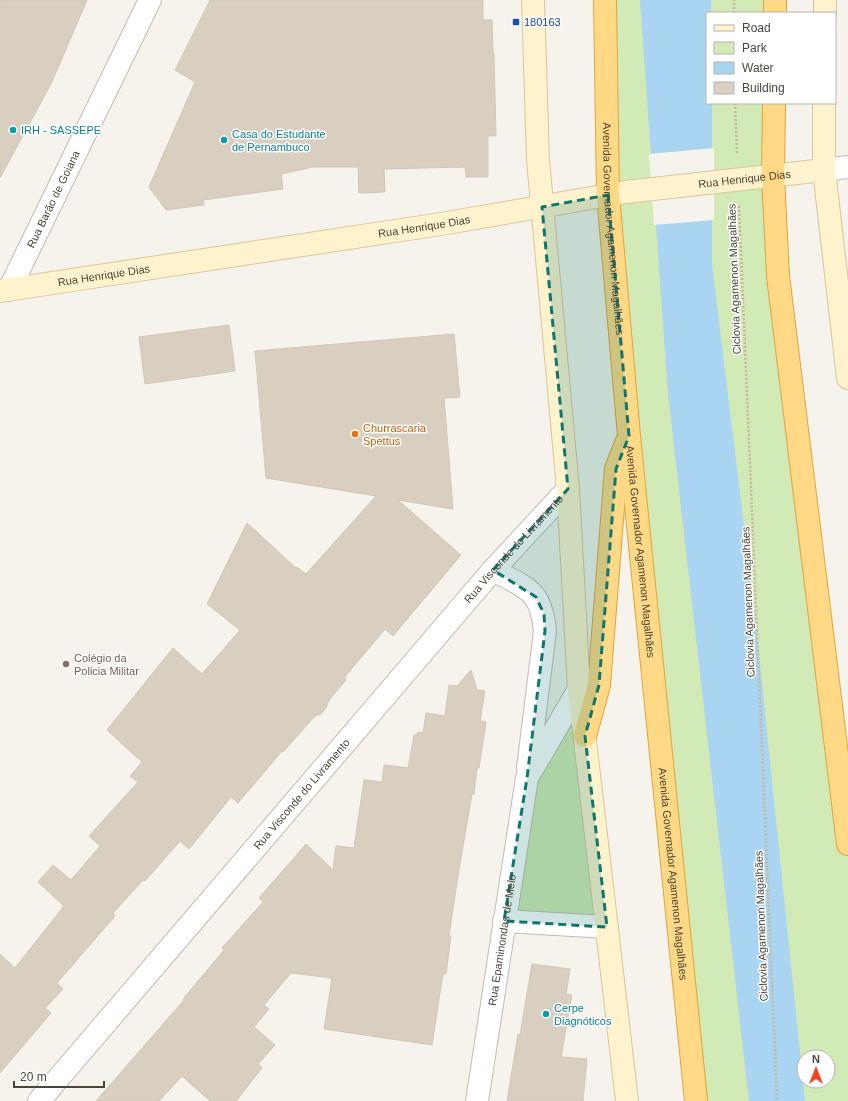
<svg xmlns="http://www.w3.org/2000/svg" width="848" height="1101" viewBox="0 0 848 1101" font-family="Arial,sans-serif">
<style>
.green{fill:#d2eab5;fill-rule:evenodd}
.water{fill:#a9d4f2}
.pier{fill:#f6f3ec}
.building{fill:#d8cfc1;stroke:#d3c7b4}
.lines{fill:none;stroke-linecap:round;stroke-linejoin:round}
.minor-casing{stroke:#c2bbae;stroke-width:24}
.tertiary-casing{stroke:#c2bbae;stroke-width:24}
.secondary-casing{stroke:#d6c79b;stroke-width:24}
.trunk-casing{stroke:#e0a43c;stroke-width:24}
.path{stroke:#c4b79f;stroke-width:2.5;stroke-dasharray:2 2;stroke-linecap:butt}
.minor{stroke:#fff;stroke-width:22}
.tertiary{stroke:#fff;stroke-width:22}
.secondary{stroke:#fff3cd;stroke-width:22}
.trunk{stroke:#ffd985;stroke-width:22}
.marked{fill:#0f766e;fill-opacity:0.2;stroke:#0f766e;stroke-width:3;stroke-dasharray:8 5;stroke-linejoin:round}
.transit-dot{fill:#1a4fb4;stroke:#fff;stroke-width:1.5}
.culture-dot{fill:#0f9aa8;stroke:#fff;stroke-width:1.5}
.food-dot{fill:#e8710a;stroke:#fff;stroke-width:1.5}
.education-dot{fill:#8d6e63;stroke:#fff;stroke-width:1.5}
.labels{text-anchor:middle;stroke-width:3;stroke-linejoin:round;paint-order:stroke}
.transit-label{font-size:11px;fill:#164399;stroke:#fff;text-anchor:start}
.culture-label{font-size:11px;fill:#0d838f;stroke:#fff;text-anchor:start}
.street-label{font-size:11px;fill:#4b4439;stroke:#fff}
.food-label{font-size:11px;fill:#c56008;stroke:#fff;text-anchor:start}
.education-label{font-size:11px;fill:#785e54;stroke:#fff;text-anchor:start}
</style>
<rect width="100%" height="100%" fill="#f6f3ec"/>
<path class="green" d="M 605,0 L 775,0 L 775,13 L 707,13 L 707,103 L 774,103 L 773,176 L 848,844 L 848,1101 L 696,1101 L 646,607 ZM 804,1057 L 828,1057 L 828,1081 L 804,1081 Z
M 579,689 L 607,927 L 504,921 L 527,778 Z"/>
<path class="water" d="M 640,0 L 711,0 L 711,13 L 707,13 L 707,103 L 712,103 L 712,265 L 754,607 L 805,1101 L 749,1101 L 668,394 Z"/>
<path class="pier" d="M 714,148 L 714,220 L 654,225 L 649,154 Z"/>
<path class="building" d="M 0,0 L 87,0 L 52,82 L 0,178 Z
M 210,0 L 483,0 L 483,20 L 492,20 L 493,53 L 494,53 L 496,136 L 488,136 L 488,177 L 466,177 L 465,167 L 384,169 L 385,192 L 359,193 L 358,167 L 313,167 L 281,174 L 283,189 L 203,200 L 204,205 L 166,210 L 149,187 L 195,82 L 175,70 Z
M 229,325 L 235,371 L 145,384 L 139,337 Z
M 454,334 L 460,397 L 444,398 L 453,509 L 398,500 L 461,555 L 393,636 L 385,629 L 344,678 L 346,680 L 329,700 L 326,708 L 321,714 L 315,716 L 283,752 L 282,751 L 238,803 L 231,797 L 189,849 L 180,841 L 145,881 L 143,880 L 113,913 L 115,916 L 57,983 L 63,989 L 45,1008 L 51,1013 L 0,1073 L 0,954 L 15,968 L 64,906 L 38,882 L 53,865 L 71,880 L 100,846 L 89,836 L 138,782 L 130,776 L 142,762 L 107,730 L 173,648 L 202,674 L 240,630 L 207,604 L 247,523 L 296,568 L 297,567 L 306,574 L 376,496 L 266,478 L 255,351 Z
M 471,670 L 477,690 L 485,691 L 480,721 L 486,722 L 479,768 L 477,768 L 474,794 L 472,794 L 458,875 L 449,936 L 451,936 L 446,974 L 443,974 L 432,1045 L 324,1029 L 332,978 L 291,973 L 264,1005 L 269,1009 L 254,1027 L 275,1045 L 258,1064 L 262,1068 L 236,1101 L 210,1101 L 182,1076 L 159,1101 L 96,1101 L 184,1000 L 183,999 L 224,950 L 222,948 L 263,902 L 259,898 L 306,844 L 333,870 L 336,846 L 354,848 L 364,780 L 382,782 L 384,765 L 408,768 L 414,735 L 416,735 L 418,732 L 423,733 L 426,713 L 445,716 L 449,685 L 457,686 Z
M 532,964 L 570,969 L 566,994 L 572,995 L 561,1057 L 587,1059 L 583,1101 L 507,1101 L 518,1034 L 520,1035 Z"/>
<g class="lines">
<defs>
<g id="minor">
<path d="M 493,570 C 526,588 541,589 545,631 L 528,768"/>
<path d="M 504,921 L 607,927"/>
<path id="s1" d="M 39,1101 L 493,570 L 568,489"/>
<path id="s2" d="M 477,1101 L 527,778 L 579,689"/>
</g>
<g id="tertiary">
<path d="M 824,170 L 848,167"/>
<path id="s3" d="M 9,290 L 150,0"/>
</g>
<g id="secondary">
<path d="M 533,0 L 538,160 L 568,489 L 579,689 L 627,1101"/>
<path d="M 825,13 L 825,0"/>
<path d="M 824,103 L 824,170 L 848,378"/>
<path id="s4" d="M 0,291 L 441,224 L 626,192 L 824,170"/>
</g>
<g id="trunk">
<path id="s5" d="M 605,0 L 608,195 L 629,436 L 696,1101"/>
<path d="M 775,13 L 775,0"/>
<path d="M 774,103 L 773,176 L 778,276 L 848,844"/>
<path d="M 585,736 L 599,685 L 616,469 L 627,441"/>
</g>
</defs>
<use href="#minor" class="minor-casing"/>
<use href="#tertiary" class="tertiary-casing"/>
<use href="#secondary" class="secondary-casing"/>
<use href="#trunk" class="trunk-casing"/>
<path class="path" d="M 734,13 L 734,0
M 735,103 L 737,153
M 739,206 L 777,1101"/>
<use href="#minor" class="minor"/>
<use href="#tertiary" class="tertiary"/>
<use href="#secondary" class="secondary"/>
<use href="#trunk" class="trunk"/>
</g>
<path class="marked" d="M 608,195 L 629,436 L 616,469 L 599,685 L 585,736 L 607,927 L 504,921 L 527,778 L 545,631 L 544,614 L 536,597 L 493,570 L 568,489 L 542,207 Z"/>
<rect class="transit-dot" x="512" y="18" width="8" height="8" rx="2"/>
<g class="culture-dot">
<circle cx="13" cy="130" r="4"/>
<circle cx="224" cy="140" r="4"/>
<circle cx="546" cy="1014" r="4"/>
</g>
<circle class="food-dot" cx="355" cy="434" r="4"/>
<circle class="education-dot" cx="66" cy="664" r="4"/>
<g class="labels">
<g class="transit-label">
<text x="524" y="26">180163</text>
</g>
<g class="culture-label">
<text x="21" y="134">IRH - SASSEPE</text>
<text x="232" y="138">Casa do Estudante<tspan x="232" dy="13">de Pernambuco</tspan></text>
<text x="554" y="1012">Cerpe<tspan x="554" dy="13">Diagnóticos</tspan></text>
</g>
<g class="street-label">
<text dy="4" stroke="none"><textPath href="#s4" startOffset="753">Rua Henrique Dias</textPath></text>
<text dy="4" stroke="none"><textPath href="#s3" startOffset="101">Rua Barão de Goiana</textPath></text>
<text dy="4" stroke="none"><textPath href="#s4" startOffset="429">Rua Henrique Dias</textPath></text>
<text dy="4" stroke="none"><textPath href="#s5" startOffset="229">Avenida Governador Agamenon Magalhães</textPath></text>
<text dy="4" stroke="none"><textPath href="#s4" startOffset="105">Rua Henrique Dias</textPath></text>
<text transform="translate(734 279) rotate(-92)" y="4">Ciclovia Agamenon Magalhães</text>
<text dy="4" stroke="none"><textPath href="#s1" startOffset="728">Rua Visconde do Livramento</textPath></text>
<text dy="4" stroke="none"><textPath href="#s5" startOffset="553">Avenida Governador Agamenon Magalhães</textPath></text>
<text transform="translate(748 602) rotate(-92)" y="4">Ciclovia Agamenon Magalhães</text>
<text dy="4" stroke="none"><textPath href="#s1" startOffset="404">Rua Visconde do Livramento</textPath></text>
<text dy="4" stroke="none"><textPath href="#s5" startOffset="877">Avenida Governador Agamenon Magalhães</textPath></text>
<text transform="translate(761 926) rotate(-92)" y="4">Ciclovia Agamenon Magalhães</text>
<text dy="4" stroke="none"><textPath href="#s2" startOffset="163">Rua Epaminondas de Melo</textPath></text>
</g>
<g class="food-label">
<text x="363" y="432">Churrascaria<tspan x="363" dy="13">Spettus</tspan></text>
</g>
<g class="education-label">
<text x="74" y="662">Colégio da<tspan x="74" dy="13">Policia Militar</tspan></text>
</g>
</g>
<rect x="706" y="12" width="130" height="92" fill="#ffffff" stroke="#b7b4b0"/>
<rect x="714" y="25" width="20" height="6" fill="#fff3cd" stroke="#b7b4b0"/>
<text x="742" y="32" font-size="12" fill="#4b4439">Road</text>
<rect x="714" y="42" width="20" height="12" fill="#d2eab5" stroke="#b7b4b0"/>
<text x="742" y="52" font-size="12" fill="#4b4439">Park</text>
<rect x="714" y="62" width="20" height="12" fill="#a9d4f2" stroke="#b7b4b0"/>
<text x="742" y="72" font-size="12" fill="#4b4439">Water</text>
<rect x="714" y="82" width="20" height="12" fill="#d8cfc1" stroke="#b7b4b0"/>
<text x="742" y="92" font-size="12" fill="#4b4439">Building</text>
<g transform="translate(816 1069)"><circle r="19" fill="#ffffff" stroke="#b7b4b0"/>
<path d="M0-3L7 15L0 10L-7 15Z" fill="#fc3f1d"/>
<text y="-6" font-size="11" font-weight="bold" text-anchor="middle" fill="#4b4439">N</text>
</g>
<path d="M14 1081v6h90v-6" fill="none" stroke="#4b4439" stroke-width="2"/>
<text x="20" y="1081" font-size="12" fill="#4b4439" stroke="#ffffff" stroke-width="3" paint-order="stroke">20 m</text>
</svg>
